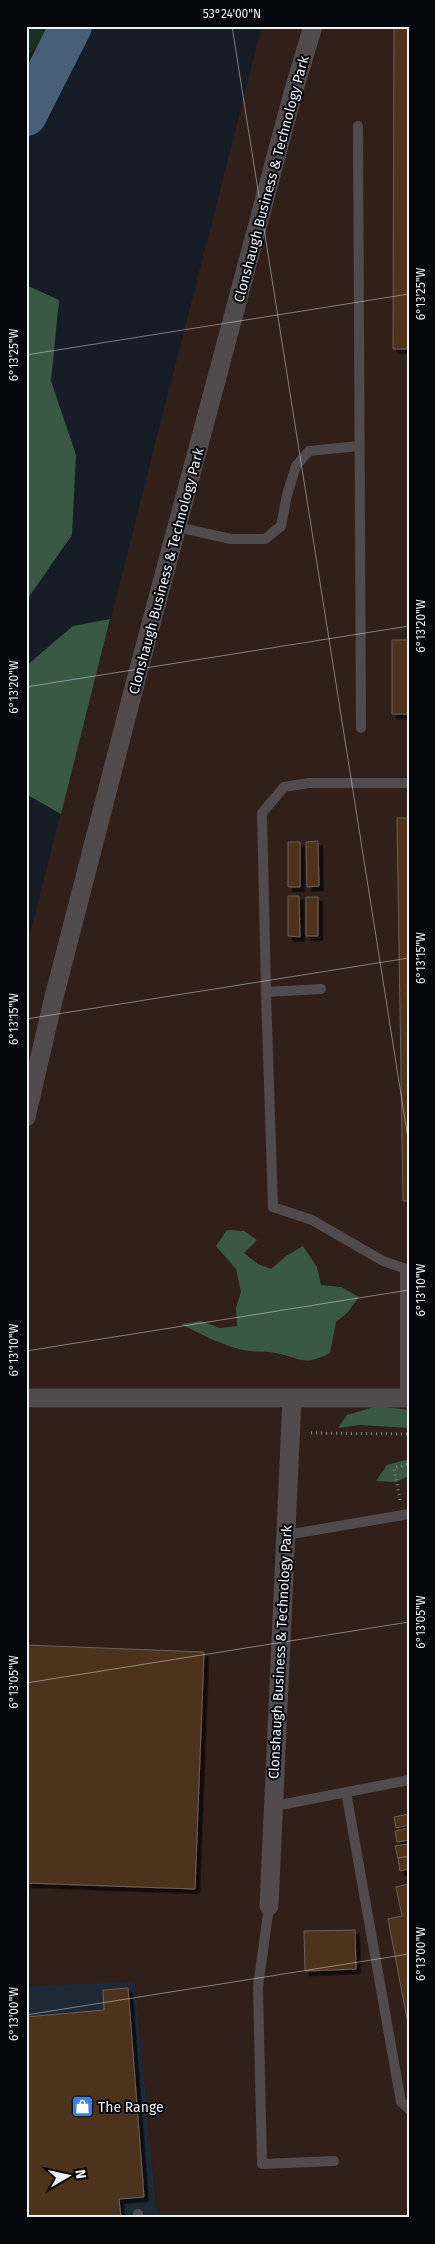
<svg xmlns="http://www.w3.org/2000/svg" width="435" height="2244" viewBox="0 0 435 2244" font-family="'Fira Sans',sans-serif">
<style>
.built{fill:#1f2936}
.industrial{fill:#311f19}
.green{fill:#183121}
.forest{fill:#3a5945}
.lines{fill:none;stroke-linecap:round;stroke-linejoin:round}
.river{stroke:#485f78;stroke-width:42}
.building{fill:#4d311e;stroke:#6c615a;filter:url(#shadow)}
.path{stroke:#81878e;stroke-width:3;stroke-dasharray:1 4;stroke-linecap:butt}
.lane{stroke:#514b4d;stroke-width:10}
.street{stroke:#514b4d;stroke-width:19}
.ticks{fill:none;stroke:#eef3f8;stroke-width:1;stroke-opacity:0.45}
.labels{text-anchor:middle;stroke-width:4;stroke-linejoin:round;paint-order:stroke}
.street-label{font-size:14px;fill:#eef3f8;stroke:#05070b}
.poi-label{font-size:14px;fill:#eef3f8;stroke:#05070b;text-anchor:start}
.neatline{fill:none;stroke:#eef3f8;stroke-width:2}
.ticks-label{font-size:12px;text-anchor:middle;fill:#eef3f8}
</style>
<defs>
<filter id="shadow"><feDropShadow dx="4.5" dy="4.5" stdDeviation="0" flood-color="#0009"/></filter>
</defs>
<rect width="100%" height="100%" fill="#171d26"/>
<path class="built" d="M 135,1981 L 156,2205 L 163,2218 L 26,2218 L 26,1986 Z"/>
<path class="industrial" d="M 262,26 L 409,26 L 409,2218 L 163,2218 L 156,2205 L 135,1982 L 26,1986 L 26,949 Z"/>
<path class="green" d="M 26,26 L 59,26 L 26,57 Z"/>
<path class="forest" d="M 26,285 L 59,300 L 51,381 L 76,455 L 72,535 L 26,601 Z
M 110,619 L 61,814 L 26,794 L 26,666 L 73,626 Z
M 227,1230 L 244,1231 L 257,1240 L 244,1253 L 258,1264 L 271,1269 L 286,1256 L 303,1246 L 317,1267 L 321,1285 L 341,1287 L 359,1297 L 347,1313 L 336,1322 L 330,1353 C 303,1367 302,1358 276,1353 C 267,1351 258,1352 249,1351 C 225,1347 202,1335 181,1324 L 201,1321 L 220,1328 L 237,1326 L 236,1308 L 241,1292 L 236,1269 L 216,1246 Z
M 377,1406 L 409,1410 L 409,1428 L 360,1425 L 338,1428 L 347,1415 Z
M 409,1459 L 409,1476 L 396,1482 L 376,1481 L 387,1465 Z"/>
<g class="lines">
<path class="river" d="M 26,115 L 71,26"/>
</g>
<path class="building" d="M 394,26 L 409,26 L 409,349 L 393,349 Z
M 392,640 L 409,640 L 409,714 L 392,714 Z
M 397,818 L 409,818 L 409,1201 L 403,1201 Z
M 318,841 L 319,886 L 307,887 L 306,842 Z
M 288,842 L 300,842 L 300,887 L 288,887 Z
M 288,896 L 299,896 L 300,937 L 288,936 Z
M 306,897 L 318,897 L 318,936 L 306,936 Z
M 26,1645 L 204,1652 L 195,1889 L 26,1883 Z
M 409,1814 L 409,1825 L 396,1828 L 394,1817 Z
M 409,1828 L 409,1840 L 397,1842 L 395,1831 Z
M 409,1844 L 409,1856 L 398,1858 L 395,1846 Z
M 409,1856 L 409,1869 L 400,1871 L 398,1858 Z
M 409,1884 L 409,2029 L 388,1919 L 402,1916 L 396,1887 Z
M 355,1930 L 356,1969 L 305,1971 L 304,1931 Z
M 128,1988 L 144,2197 L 119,2199 L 121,2218 L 26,2218 L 26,2017 L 104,2010 L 103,1990 Z"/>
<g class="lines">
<path class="path" d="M 311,1433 L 409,1434
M 400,1500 L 394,1468 L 409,1464"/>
<path class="lane" d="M 358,126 L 361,728
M 177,527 L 231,539 L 265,539 L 281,526 L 287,495 L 296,466 L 309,451 L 359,446
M 409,783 L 309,783 L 284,787 L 262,813 L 266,992 L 273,1207 L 312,1220 L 383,1261 L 409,1270
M 266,992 L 321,989
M 405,1398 L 405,1270
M 286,1535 L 409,1514
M 346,1792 L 401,2102 L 409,2109
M 273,1804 L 285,1804 L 409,1780
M 269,1906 L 258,1987 L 262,2164 L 334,2161
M 138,2214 L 138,2218"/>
<path class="street" d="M 26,1117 L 53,1001 L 137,676 L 293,93 L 313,26
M 26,1398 L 409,1398
M 269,1906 L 292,1398"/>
</g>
<path class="ticks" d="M 232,26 L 409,1145M 26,355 L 409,294M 26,687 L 409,626M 26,1019 L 409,958M 26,1351 L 409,1290M 26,1683 L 409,1622M 26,2015 L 409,1954"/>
<defs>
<symbol id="shop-square" viewBox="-11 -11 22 22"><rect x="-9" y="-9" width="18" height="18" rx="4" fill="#3f7fe0" stroke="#05070b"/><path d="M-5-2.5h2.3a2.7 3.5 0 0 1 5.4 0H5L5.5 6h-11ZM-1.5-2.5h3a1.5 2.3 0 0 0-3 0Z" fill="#fff"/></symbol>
</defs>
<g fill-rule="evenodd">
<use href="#shop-square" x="70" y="2094" width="25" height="25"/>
</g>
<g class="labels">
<g class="street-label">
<text transform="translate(271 179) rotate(-75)" y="5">Clonshaugh Business &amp; Technology Park</text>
<text transform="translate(166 571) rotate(-75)" y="5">Clonshaugh Business &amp; Technology Park</text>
<text transform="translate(280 1652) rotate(-87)" y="5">Clonshaugh Business &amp; Technology Park</text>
</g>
<g class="poi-label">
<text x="98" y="2112">The Range</text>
</g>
</g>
<rect width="435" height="2244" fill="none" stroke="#05070b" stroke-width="55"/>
<g transform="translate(68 2176) rotate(81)" stroke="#05070b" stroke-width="4" paint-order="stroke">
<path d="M0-4L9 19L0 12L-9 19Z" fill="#eef3f8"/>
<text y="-8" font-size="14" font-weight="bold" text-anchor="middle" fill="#eef3f8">N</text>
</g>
<rect x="28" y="28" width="380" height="2188" class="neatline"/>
<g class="ticks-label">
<text x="232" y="18">53°24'00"N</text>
<text transform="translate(421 294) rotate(-90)" y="4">6°13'25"W</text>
<text transform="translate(14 355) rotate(-90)" y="4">6°13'25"W</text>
<text transform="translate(421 626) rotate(-90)" y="4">6°13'20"W</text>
<text transform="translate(14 687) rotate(-90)" y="4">6°13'20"W</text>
<text transform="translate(421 958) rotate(-90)" y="4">6°13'15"W</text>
<text transform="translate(14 1019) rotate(-90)" y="4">6°13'15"W</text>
<text transform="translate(421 1290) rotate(-90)" y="4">6°13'10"W</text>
<text transform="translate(14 1350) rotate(-90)" y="4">6°13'10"W</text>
<text transform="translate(421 1622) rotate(-90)" y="4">6°13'05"W</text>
<text transform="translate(14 1682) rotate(-90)" y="4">6°13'05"W</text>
<text transform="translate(421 1954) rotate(-90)" y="4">6°13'00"W</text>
<text transform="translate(14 2014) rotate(-90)" y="4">6°13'00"W</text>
</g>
</svg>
